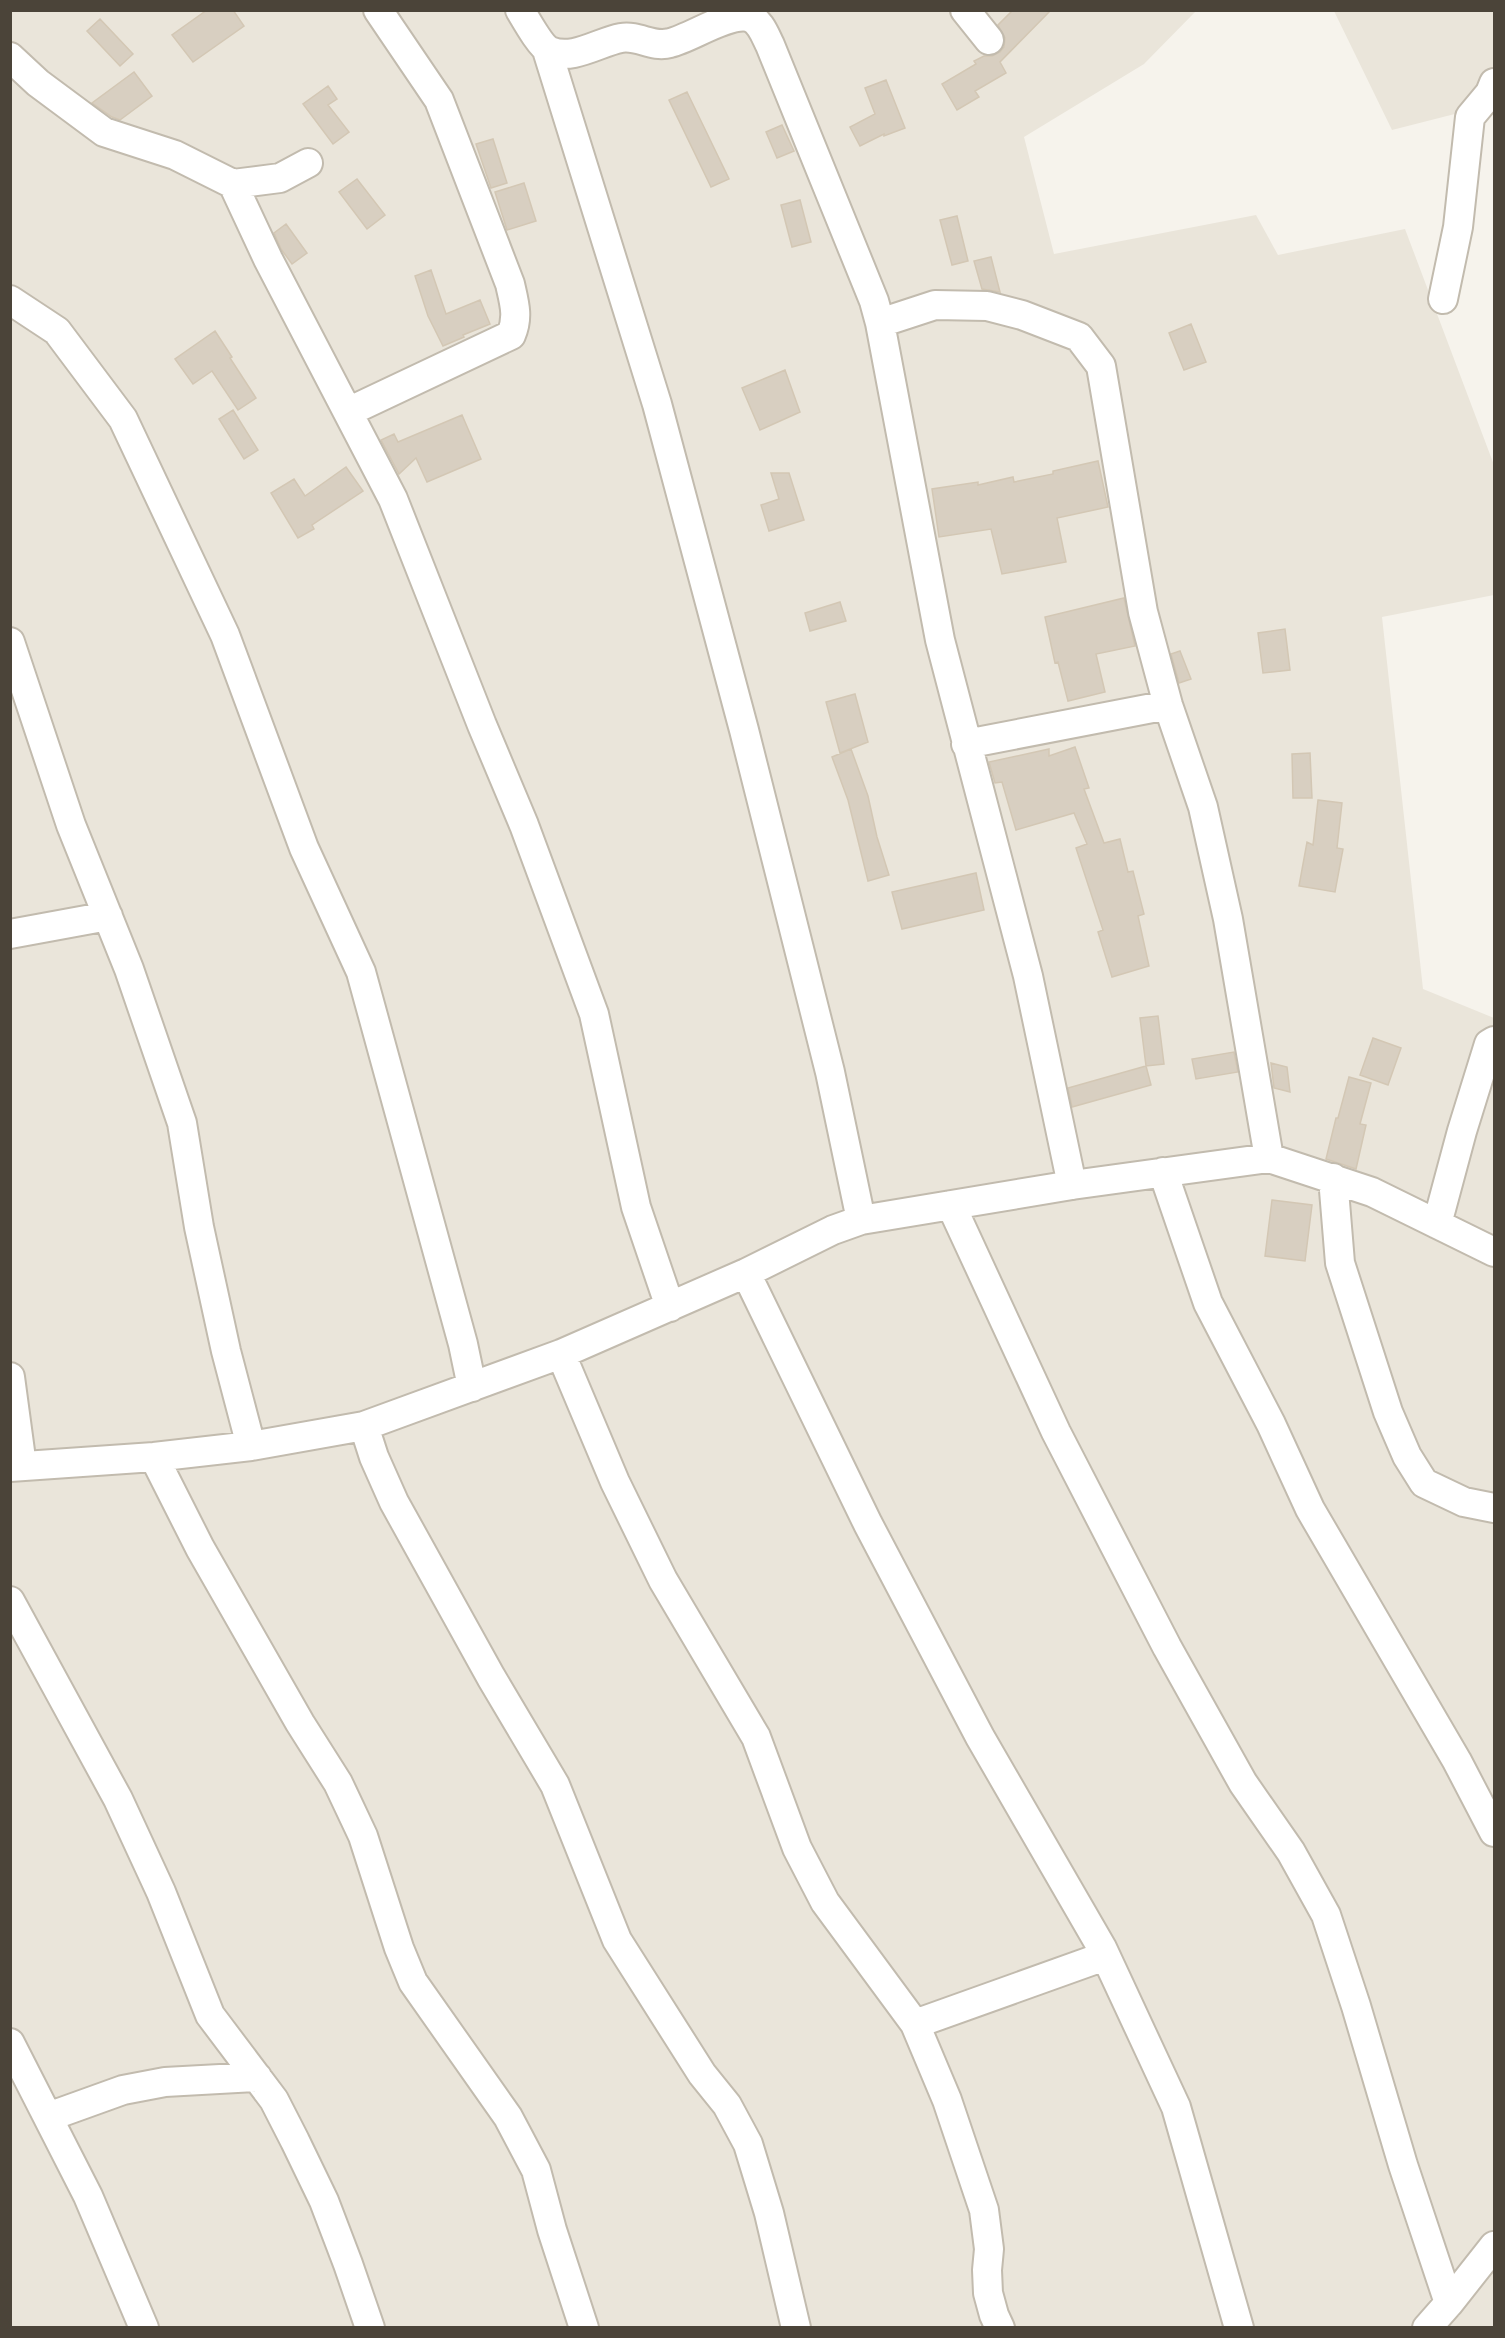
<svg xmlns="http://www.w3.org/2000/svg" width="1505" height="2338" viewBox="0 0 1505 2338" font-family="'Archivo Narrow',sans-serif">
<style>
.residential{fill:#eae5da}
.building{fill:#d8cfc1;stroke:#d3c7b4;stroke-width:1.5}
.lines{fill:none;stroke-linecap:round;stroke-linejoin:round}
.minor-casing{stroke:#c2bbae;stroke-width:32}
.minor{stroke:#fff;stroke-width:28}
</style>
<rect width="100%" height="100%" fill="#f6f3ec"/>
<path class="residential" d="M 11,11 L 1196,11 L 1144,64 L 1024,137 L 1054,254 L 1256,215 L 1278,255 L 1405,229 L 1494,465 L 1494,595 L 1382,617 L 1423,989 L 1494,1018 L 1494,2327 L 11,2328 Z
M 1334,11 L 1494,11 L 1494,104 L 1392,130 Z"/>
<path class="building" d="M 207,10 L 233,10 L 244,26 L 193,62 L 172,35 Z
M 1013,10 L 1051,10 L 1000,62 L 1006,73 L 975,91 L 979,97 L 957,110 L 942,84 L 976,64 L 974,61 L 984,56 L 992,56 L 1000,52 L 1004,47 L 1005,38 L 998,25 Z
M 100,19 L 133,54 L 120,66 L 87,31 Z
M 134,72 L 152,96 L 120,120 L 112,117 L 92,103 Z
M 886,80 L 905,128 L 884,136 L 884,134 L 860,146 L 850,127 L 875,114 L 865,88 Z
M 328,86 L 337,99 L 328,105 L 349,132 L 333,144 L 303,104 Z
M 687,92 L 729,179 L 711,187 L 669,100 Z
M 782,125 L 794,151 L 777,158 L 766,132 Z
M 493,139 L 507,183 L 491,188 L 476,144 Z
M 357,179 L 385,215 L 367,229 L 339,192 Z
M 524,183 L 536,221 L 507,230 L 495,192 Z
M 800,200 L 811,242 L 792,247 L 781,205 Z
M 957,216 L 968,261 L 952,265 L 940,220 Z
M 286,224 L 307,253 L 292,264 L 281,249 L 274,233 Z
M 991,257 L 1000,292 L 982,289 L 974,261 Z
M 431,270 L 446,314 L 480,300 L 490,324 L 463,335 L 464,337 L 443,346 L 428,316 L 415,276 Z
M 1191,324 L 1206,362 L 1184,370 L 1169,333 Z
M 215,331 L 232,357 L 230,358 L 256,398 L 238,410 L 212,371 L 193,384 L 175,359 Z
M 785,370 L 800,412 L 760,430 L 742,388 Z
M 233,410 L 258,450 L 244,459 L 219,419 Z
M 462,415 L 481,459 L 427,482 L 416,458 L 399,474 L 381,440 L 394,434 L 398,442 Z
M 1098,461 L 1108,507 L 1057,518 L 1066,562 L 1002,574 L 991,529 L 939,537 L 932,489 L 978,482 L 978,485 L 1013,477 L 1014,482 L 1053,474 L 1053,471 Z
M 346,467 L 363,491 L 312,525 L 314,529 L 298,538 L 271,493 L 294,479 L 305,496 Z
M 771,473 L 789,473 L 804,520 L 769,531 L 761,505 L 779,499 Z
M 1124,598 L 1135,646 L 1096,654 L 1105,692 L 1068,701 L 1058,662 L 1055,663 L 1045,617 Z
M 840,602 L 846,621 L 810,631 L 805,613 Z
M 1285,629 L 1290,670 L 1263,673 L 1258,633 Z
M 1180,651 L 1191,679 L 1179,683 L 1171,654 Z
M 855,694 L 868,742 L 840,753 L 826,702 Z
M 1075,747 L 1089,788 L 1084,789 L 1104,843 L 1120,839 L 1128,872 L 1133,871 L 1144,914 L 1138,916 L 1149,966 L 1112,977 L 1098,932 L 1103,930 L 1076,848 L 1087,844 L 1074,813 L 1016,830 L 1002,782 L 995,783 L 989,762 L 1049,749 L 1049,756 Z
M 851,749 L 868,796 L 877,837 L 889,875 L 868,881 L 848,800 L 832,757 Z
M 1310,753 L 1312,798 L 1293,798 L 1292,754 Z
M 1318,800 L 1342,803 L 1337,848 L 1343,849 L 1335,892 L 1299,886 L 1307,842 L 1313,845 Z
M 976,873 L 984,910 L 902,929 L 892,892 Z
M 1158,1016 L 1164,1064 L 1146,1066 L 1140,1018 Z
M 1373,1038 L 1401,1048 L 1388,1085 L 1360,1075 Z
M 1234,1052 L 1238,1072 L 1196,1079 L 1192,1059 Z
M 1271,1063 L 1287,1067 L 1290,1092 L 1274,1088 Z
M 1146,1066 L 1151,1085 L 1072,1107 L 1068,1088 Z
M 1349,1077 L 1371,1083 L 1360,1124 L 1366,1125 L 1356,1169 L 1326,1159 L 1336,1118 L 1338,1118 Z
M 1272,1200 L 1312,1205 L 1305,1261 L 1265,1256 Z"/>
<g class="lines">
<defs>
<path id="minor" d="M 520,10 C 526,20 541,47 550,51 C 573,61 599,42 621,38 C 639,35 652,48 670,43 C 691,38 727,13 748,17 C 760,20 765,35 770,45 L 874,301 L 880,323 L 940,640 L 1028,976 L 1072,1185
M 965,10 L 989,40
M 547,50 L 657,404 L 744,730 L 830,1072 L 861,1220
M 10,57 L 38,83 L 104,132 L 175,155 L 233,184 L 268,259 L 393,499 L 482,725 L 524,825 L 594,1014 L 636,1207 L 670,1307
M 233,184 L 280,178 L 308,163
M 1443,299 L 1458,227 L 1470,117 L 1490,93 L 1494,83
M 10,300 L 57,331 L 123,419 L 225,635 L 304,848 L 361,972 L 463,1344 L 472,1387
M 880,323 L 935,305 L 987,306 L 1022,315 L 1079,337 L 1101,366 L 1143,612 L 1168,705 L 1203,807 L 1228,919 L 1269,1158
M 348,412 L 511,335 C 519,317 514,302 510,284 L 439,100 L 378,10
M 10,642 L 71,825 L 129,969 L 182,1123 L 199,1227 L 226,1351 L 251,1446
M 966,744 L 1168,705
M 10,934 L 108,916
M 1163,1172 L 1208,1303 L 1271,1424 L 1310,1509 L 1457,1761 L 1494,1832
M 1333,1178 L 1340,1263 L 1388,1412 L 1407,1456 L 1424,1483 L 1464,1502 L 1494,1508
M 951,1205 L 1056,1432 L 1167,1647 L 1243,1783 L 1291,1852 L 1326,1915 L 1356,2006 L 1403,2165 L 1449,2303
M 1437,1224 L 1462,1131 L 1489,1044 L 1494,1041
M 746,1273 L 868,1524 L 980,1737 L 1102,1948 L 1176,2107 L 1239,2328
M 561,1354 L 615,1482 L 663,1580 L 756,1737 L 797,1848 L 825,1902 L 915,2024 L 947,2100 L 984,2210 L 989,2249 L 987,2270 L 988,2293 L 994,2315 L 1000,2328
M 10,1377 L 22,1466
M 364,1426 L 374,1457 L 394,1502 L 491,1677 L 555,1785 L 617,1940 L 702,2074 L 727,2105 L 748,2144 L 769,2213 L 796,2328
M 154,1457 L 200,1548 L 300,1723 L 338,1783 L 363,1836 L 399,1948 L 413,1982 L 508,2117 L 536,2170 L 552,2230 L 584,2328
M 10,1467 L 154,1457 L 251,1446 L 364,1426 L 561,1354 L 746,1273 L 833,1230 L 861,1220 L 1072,1185 L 1269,1158 L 1372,1192 L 1494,1252
M 10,1601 L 118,1799 L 161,1892 L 210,2015 L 274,2100 L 295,2141 L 324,2201 L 348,2264 L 370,2328
M 915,2024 L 1105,1956
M 10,2043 L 88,2196 L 144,2328
M 48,2117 L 123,2090 L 165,2082 L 257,2077
M 1427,2328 L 1449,2303 L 1494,2246"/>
</defs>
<use href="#minor" class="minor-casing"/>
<use href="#minor" class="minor"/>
</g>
<rect width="1505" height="2338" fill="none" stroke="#4b4439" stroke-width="24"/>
</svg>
